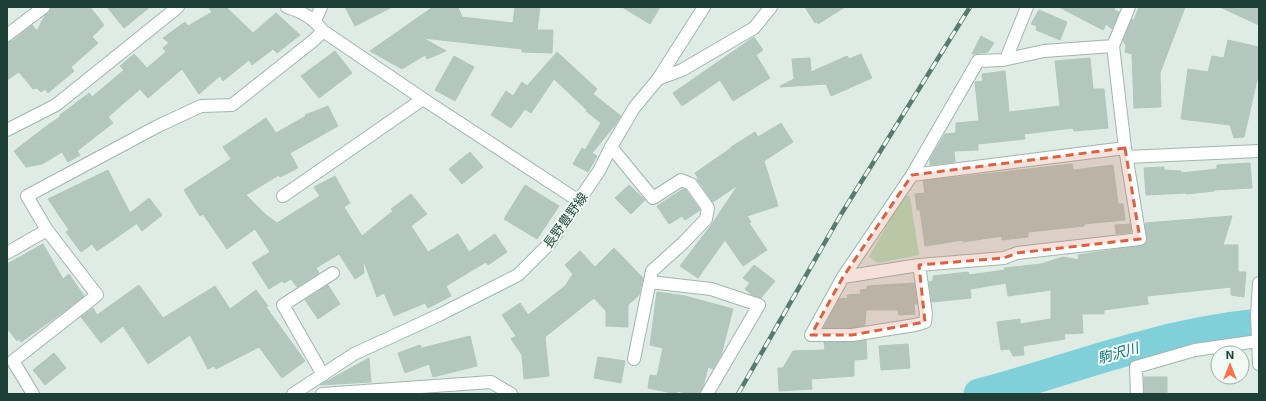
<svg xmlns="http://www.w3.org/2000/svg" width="1266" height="401" viewBox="0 0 1266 401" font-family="Inter,'Noto Sans JP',sans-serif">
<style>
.green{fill:#b5e0bf}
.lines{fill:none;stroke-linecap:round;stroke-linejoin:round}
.river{stroke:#80cfd9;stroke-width:31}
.building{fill:#b4c7bf;stroke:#b1c7bd}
.street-casing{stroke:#a1b5ad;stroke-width:14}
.secondary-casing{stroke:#9cbaae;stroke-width:14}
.street{stroke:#fff;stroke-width:12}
.secondary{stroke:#fff;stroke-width:12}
.rail-casing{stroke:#587b70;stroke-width:4.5}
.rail{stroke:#f0f9f4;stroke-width:3;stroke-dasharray:9;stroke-linecap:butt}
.marked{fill:#d26547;fill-opacity:0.2;stroke:#d26547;stroke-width:3;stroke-dasharray:8 5;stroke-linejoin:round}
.labels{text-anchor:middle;stroke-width:4;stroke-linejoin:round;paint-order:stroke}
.street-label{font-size:13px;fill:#1e3f35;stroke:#f0f9f4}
.water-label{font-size:14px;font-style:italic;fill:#117381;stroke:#f0f9f4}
</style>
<rect width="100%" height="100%" fill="#dfece6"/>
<path class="green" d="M 903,196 L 910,196 L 919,255 L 878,263 L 869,257 Z"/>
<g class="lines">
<path class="river" d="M 979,394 C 1034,380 1086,361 1140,347 C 1179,336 1219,328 1259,324"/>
</g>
<path class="building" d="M 52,7 L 90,7 L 104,25 L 92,37 L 98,43 L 71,67 L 74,71 L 48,93 L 45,89 L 41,92 L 37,88 L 33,89 L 19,72 L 7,80 L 7,42 L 12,41 L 32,25 L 37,31 L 45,15 L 49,13 Z
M 107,7 L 150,7 L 124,28 Z
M 208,7 L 226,7 L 253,33 L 276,13 L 300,35 L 277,53 L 273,49 L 252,65 L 249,60 L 223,81 L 220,76 L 199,94 L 182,69 L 148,98 L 140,89 L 108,117 L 113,123 L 77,151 L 80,155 L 68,162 L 62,152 L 42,164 L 26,167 L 14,151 L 48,125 L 60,117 L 60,115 L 89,93 L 92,97 L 124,70 L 120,66 L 134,54 L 147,68 L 166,52 L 163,48 L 169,43 L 163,38 L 185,22 L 188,26 L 212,12 Z
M 345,7 L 392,7 L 355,26 Z
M 433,7 L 458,7 L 462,17 L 513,23 L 515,7 L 540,7 L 537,30 L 553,30 L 552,53 L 522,52 L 522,49 L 423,38 L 446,51 L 427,59 L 425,55 L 402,69 L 370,51 Z
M 622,7 L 660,7 L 650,24 Z
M 805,7 L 845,7 L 818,24 L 817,22 L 815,23 Z
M 1059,7 L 1115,7 L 1114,10 L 1119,12 L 1112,29 L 1106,24 L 1103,30 Z
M 1139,7 L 1185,7 L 1160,73 L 1161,107 L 1134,108 L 1132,54 L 1125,52 L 1126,45 L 1123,41 L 1132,19 L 1134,20 Z
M 1220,7 L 1259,7 L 1259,25 Z
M 1039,10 L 1067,22 L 1060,40 L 1036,30 L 1037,26 L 1031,24 Z
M 981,36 L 994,43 L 988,52 L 972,54 Z
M 754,37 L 763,50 L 756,55 L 770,78 L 733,101 L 720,80 L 682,106 L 673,93 Z
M 1228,40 L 1259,47 L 1259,81 L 1257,80 L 1244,137 L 1234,138 L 1230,125 L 1181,119 L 1188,69 L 1208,72 L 1212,56 L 1224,58 Z
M 335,51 L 352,73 L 319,98 L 301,76 Z
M 557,52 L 597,89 L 593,94 L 621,116 L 615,125 L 592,153 L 597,156 L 588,172 L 573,164 L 582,148 L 585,150 L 601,123 L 586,111 L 587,110 L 554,79 L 531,113 L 525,109 L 511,128 L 491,115 L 506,91 L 513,96 L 522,82 L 527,86 Z
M 861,54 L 872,78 L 831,96 L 826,84 L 780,87 L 780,86 L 794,79 L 792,59 L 810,58 L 811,72 L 847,56 L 849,59 Z
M 454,56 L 474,67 L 455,101 L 435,90 Z
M 1090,58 L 1093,89 L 1104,89 L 1108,128 L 1074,131 L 1073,128 L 1024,134 L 1025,139 L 978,144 L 978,150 L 954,151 L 955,162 L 930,165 L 930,159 L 945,134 L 956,133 L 956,123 L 979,121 L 975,82 L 983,81 L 982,74 L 1005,71 L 1009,112 L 1060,106 L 1055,61 Z
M 328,106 L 338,126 L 290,153 L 298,168 L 280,177 L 279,175 L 246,195 L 266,215 L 277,223 L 320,196 L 314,187 L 335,176 L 350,203 L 344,207 L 362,236 L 393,211 L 391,209 L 411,194 L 427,214 L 411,226 L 428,252 L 458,234 L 469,252 L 495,234 L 507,252 L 488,265 L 486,262 L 446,286 L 451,296 L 428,308 L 425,303 L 394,316 L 384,293 L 377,297 L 363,259 L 364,273 L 355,279 L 339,254 L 316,268 L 319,273 L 297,287 L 291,279 L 284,283 L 282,281 L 269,289 L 252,263 L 270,252 L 255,229 L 227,249 L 203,214 L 200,216 L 184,190 L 231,159 L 223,147 L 266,118 L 276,133 L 306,116 L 305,115 Z
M 781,123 L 793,142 L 764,161 L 778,206 L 747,216 L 751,222 L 749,223 L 767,250 L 743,266 L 725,240 L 698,278 L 680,266 L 712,224 L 738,185 L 713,202 L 697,179 L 698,178 L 695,173 L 731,148 L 731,147 L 755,132 L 758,137 Z
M 470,152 L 483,167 L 462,184 L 449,169 Z
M 1250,163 L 1252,188 L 1214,190 L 1214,191 L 1186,194 L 1186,193 L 1146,195 L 1144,168 L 1164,167 L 1164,170 L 1181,171 L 1181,173 L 1217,169 L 1217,165 Z
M 1072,164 L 1073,170 L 1113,165 L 1118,204 L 1123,204 L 1125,220 L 1084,224 L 1084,226 L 1028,232 L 1028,237 L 1002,240 L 1002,236 L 963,242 L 963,240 L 925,246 L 920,210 L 917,210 L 915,194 L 925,193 L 923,181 Z
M 108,170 L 130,213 L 149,198 L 162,215 L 142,231 L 134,220 L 136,224 L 97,251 L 92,244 L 81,252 L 66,232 L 69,230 L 48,199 Z
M 525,185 L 559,206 L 537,239 L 504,219 Z
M 629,185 L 645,200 L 631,214 L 615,198 Z
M 683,189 L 686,190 L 700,210 L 685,220 L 682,216 L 669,224 L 657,206 Z
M 1232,216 L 1223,245 L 1238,245 L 1238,272 L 1246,272 L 1244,297 L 1231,295 L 1231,287 L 1147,296 L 1148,304 L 1104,310 L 1104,314 L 1082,314 L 1083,333 L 1064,334 L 1065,339 L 1023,346 L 1024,355 L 1013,356 L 1010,349 L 1001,350 L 997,322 L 1020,319 L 1020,324 L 1051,319 L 1051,290 L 1008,296 L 1006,283 L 970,289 L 971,298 L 932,302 L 929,282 L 933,281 L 933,276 L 968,272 L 969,275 L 1005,270 L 1004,268 L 1041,264 L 1063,257 L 1079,260 L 1078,255 L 1144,245 L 1147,242 L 1147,238 L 1145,223 Z
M 1130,224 L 1131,232 L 1116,234 L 1115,225 Z
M 43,244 L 63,279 L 69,274 L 84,296 L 62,313 L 21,342 L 19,339 L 17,341 L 7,328 L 7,264 Z
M 614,248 L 643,278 L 639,295 L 628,305 L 628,327 L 606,326 L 606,311 L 594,298 L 545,337 L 549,376 L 524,379 L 522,355 L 511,339 L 516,336 L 502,315 L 520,303 L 528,315 L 565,286 L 573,274 L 565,265 L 580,251 L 595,267 Z
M 754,265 L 775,281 L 761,298 L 752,295 L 745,289 L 750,283 L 743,278 Z
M 914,283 L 917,304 L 914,304 L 915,314 L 899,315 L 898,310 L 866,310 L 865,325 L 851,328 L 824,328 L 839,299 L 848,298 L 847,295 L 861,294 L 860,290 L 867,289 L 867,286 Z
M 139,285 L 163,318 L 215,286 L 230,309 L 256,290 L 268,306 L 266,307 L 305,361 L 282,378 L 259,347 L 216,369 L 214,366 L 208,369 L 190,335 L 148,364 L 123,326 L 101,343 L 81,317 L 93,308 L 97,315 Z
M 328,285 L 340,304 L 318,319 L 305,300 Z
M 657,292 L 685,296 L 733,309 L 721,355 L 713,369 L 708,367 L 704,383 L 700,394 L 690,394 L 677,391 L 677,394 L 648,388 L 650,375 L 657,376 L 663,348 L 650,345 Z
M 470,336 L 477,366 L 433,377 L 429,364 L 405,373 L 398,353 L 420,345 L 422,348 Z
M 866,340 L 867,359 L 854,360 L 854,376 L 811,379 L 812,389 L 779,391 L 778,368 L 783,368 L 793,351 L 825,350 L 824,342 L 852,342 Z
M 908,344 L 910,368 L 881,370 L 879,346 Z
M 54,353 L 66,368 L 45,385 L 33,370 Z
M 598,357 L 625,361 L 621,383 L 594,378 Z
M 369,358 L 371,382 L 320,385 Z
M 1144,377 L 1167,377 L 1167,394 L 1144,394 Z"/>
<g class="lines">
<defs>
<path id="street" d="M 287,7 C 303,12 313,18 323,31 L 423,99 L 579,201
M 315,21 L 321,7
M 7,35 L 44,7
M 1113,46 L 1125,148 L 1140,239 L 1017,253 L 1004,258 L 919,265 L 843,277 L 912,175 L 978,61 L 1003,60 L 1044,51 Z
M 1113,46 L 1129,7
M 1006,59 L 1027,7
M 658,79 L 682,70 L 754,28 L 771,7
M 7,130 L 56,105 L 178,7
M 611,147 L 653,198 L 681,180 L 691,184 L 708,208 L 706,219 L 683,243 L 652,271 L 634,359
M 1127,157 L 1259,151
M 912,175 L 1125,148
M 283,196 L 423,99
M 7,253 L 47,230
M 843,277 L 811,335 L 852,335 L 915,325 L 925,322 L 926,314 L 919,265
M 650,282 L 711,289 L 759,305 L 707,394
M 323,375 L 283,305 L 333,273
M 33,394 L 13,361 L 97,295 L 47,230 L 27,196 L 158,126 L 201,106 L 232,105 L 314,40 L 323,31
M 322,394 L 491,382 L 511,394
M 1137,394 L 1136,367 L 1195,350 L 1258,341"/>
<path id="secondary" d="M 1259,283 L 1257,315 L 1259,364
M 293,394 L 354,354 L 439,315 L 518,275 L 550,243 L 599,171 L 611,147 L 634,108 L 658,79 L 704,7"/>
</defs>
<use href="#street" class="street-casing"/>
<use href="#secondary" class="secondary-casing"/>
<use href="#street" class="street"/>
<use href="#secondary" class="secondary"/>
<defs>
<path id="rail" d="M 738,394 L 840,216 L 970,7"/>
</defs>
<use href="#rail" class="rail-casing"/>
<use href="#rail" class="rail"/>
</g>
<path class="marked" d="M 1125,148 L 1140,239 L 1017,253 L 1004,258 L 919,265 L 925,322 L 852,335 L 811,335 L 843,277 L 912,175 Z"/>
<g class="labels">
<g class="street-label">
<text transform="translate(565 220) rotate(-54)" y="5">長野豊野線</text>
</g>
<g class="water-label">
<text transform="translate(1118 353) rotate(-16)" y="5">駒沢川</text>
</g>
</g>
<rect width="1266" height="401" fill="none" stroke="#1e3f35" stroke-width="16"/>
<g transform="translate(1230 365)"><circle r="19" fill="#f0f9f4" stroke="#9cafa8"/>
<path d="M0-3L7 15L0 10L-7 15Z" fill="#ff6f4b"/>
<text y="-6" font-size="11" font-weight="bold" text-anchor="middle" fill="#1e3f35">N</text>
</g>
</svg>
